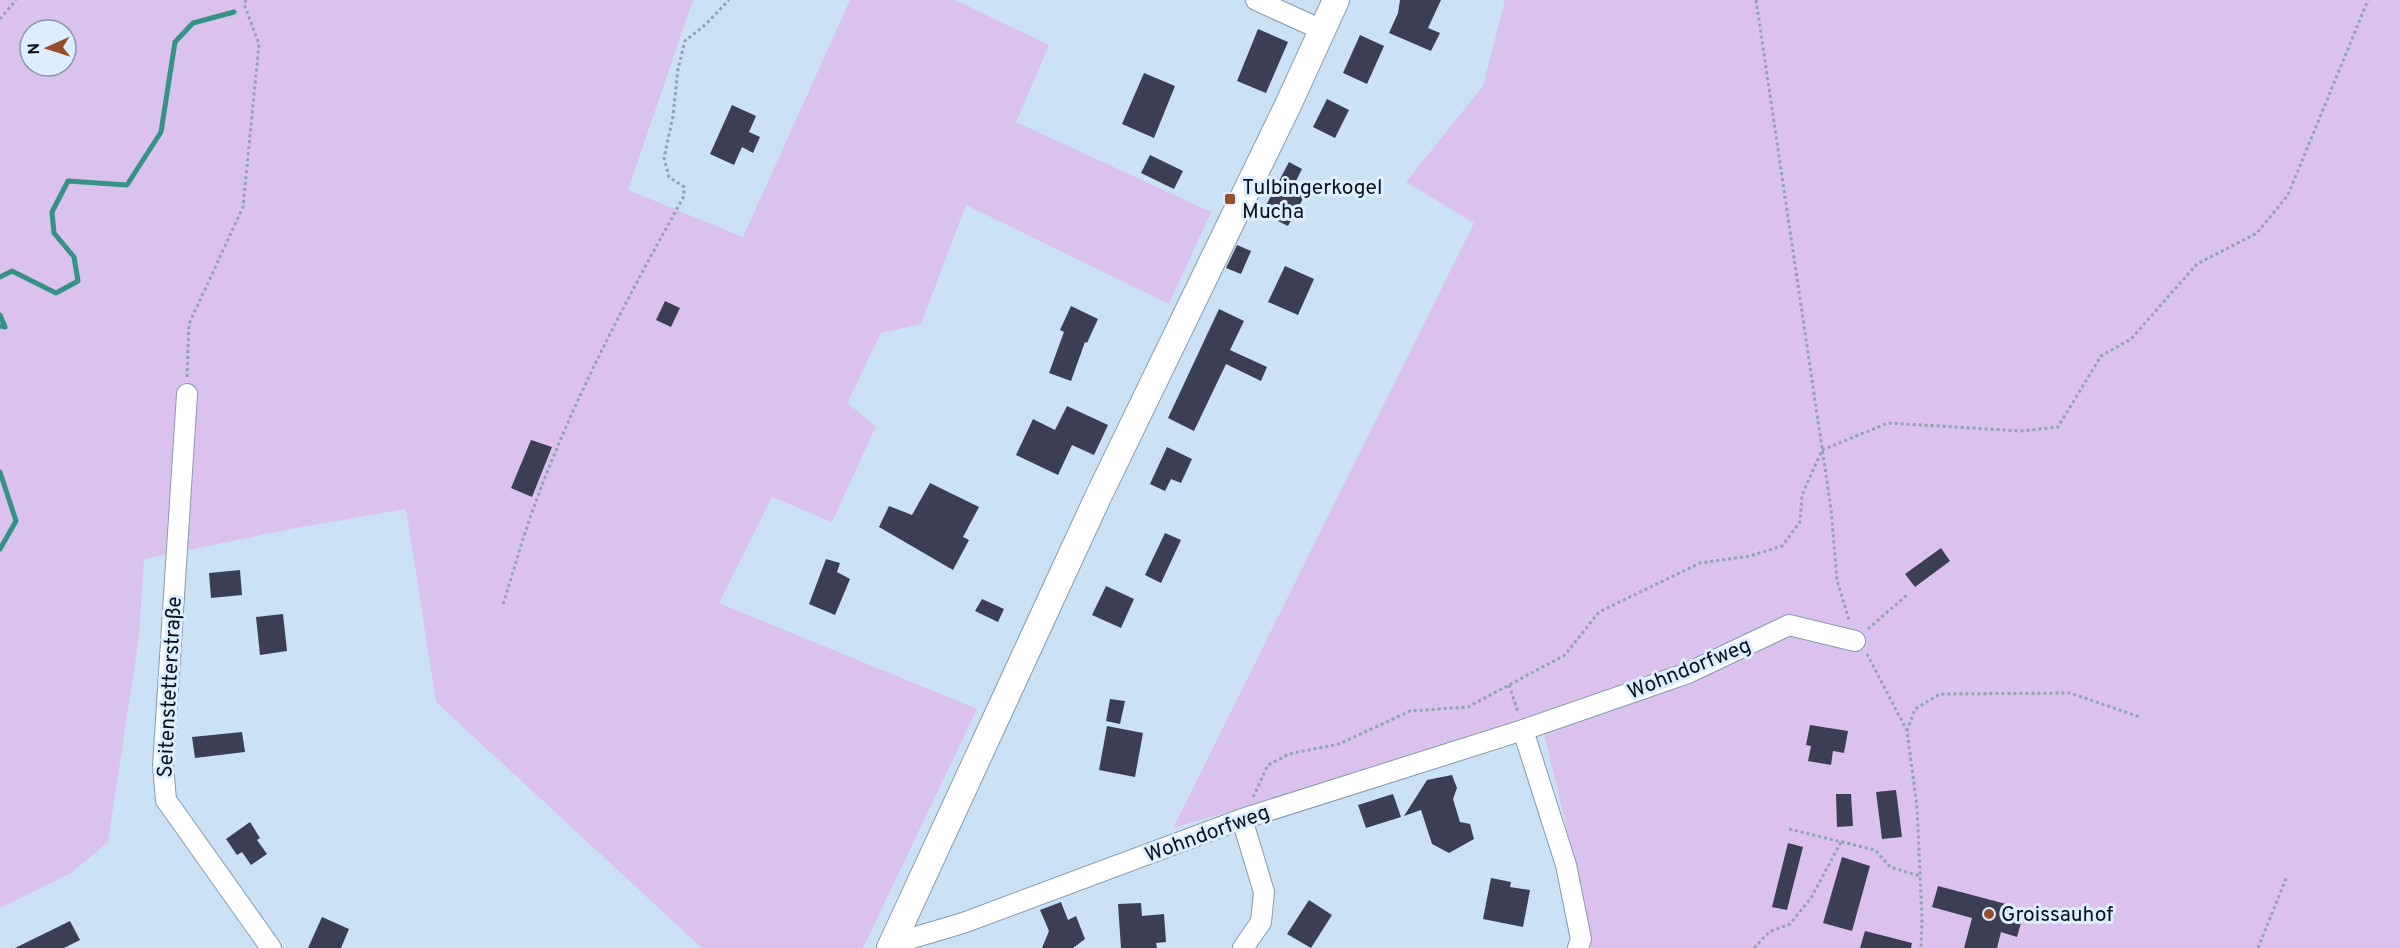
<svg xmlns="http://www.w3.org/2000/svg" width="2400" height="948" viewBox="0 0 2400 948" font-family="Overpass,sans-serif">
<style>
.green{fill:#dbc2ee;fill-rule:evenodd}
.lines{fill:none;stroke-linecap:round;stroke-linejoin:round}
.stream{stroke:#369285;stroke-width:5}
.building{fill:#3c3f54}
.minor-casing{stroke:#859aad;stroke-width:22}
.tertiary-casing{stroke:#859aad;stroke-width:28}
.path{stroke:#90a2b3;stroke-width:3;stroke-dasharray:3 3;stroke-linecap:butt}
.minor{stroke:#fff;stroke-width:20}
.tertiary{stroke:#fff;stroke-width:26}
.poi-dot{fill:#964f2a;stroke:#dceeff;stroke-width:2}
.labels{text-anchor:middle;stroke-width:6;stroke-linejoin:round;paint-order:stroke}
.poi-label{font-size:21px;fill:#0a1219;stroke:#dceeff;text-anchor:start}
.street-label{font-size:21px;fill:#0a1219;stroke:#dceeff}
</style>
<rect width="100%" height="100%" fill="#cbe1f6"/>
<path class="green" d="M 0,0 L 693,0 L 628,190 L 743,237 L 850,0 L 955,0 L 1049,45 L 1016,122 L 1211,212 L 1169,304 L 966,205 L 921,324 L 881,333 L 847,403 L 876,426 L 832,522 L 772,497 L 719,603 L 977,709 L 863,948 L 702,948 L 436,702 L 406,509 L 296,528 L 144,559 L 139,637 L 108,842 L 71,873 L 0,908 ZM 30,30 L 66,30 L 66,66 L 30,66 Z
M 1505,0 L 2400,0 L 2400,948 L 1591,948 L 1572,850 L 1541,721 L 1173,828 L 1474,223 L 1406,182 L 1483,86 Z"/>
<g class="lines">
<path class="stream" d="M 0,277 L 12,271 L 56,293 L 78,281 L 74,257 L 54,233 L 52,212 L 68,181 L 127,185 L 161,132 L 175,42 L 193,23 L 234,12
M 0,315 L 5,327 L 0,326
M 0,472 L 16,521 L 0,549"/>
</g>
<path class="building" d="M 1400,0 L 1441,0 L 1428,28 L 1440,33 L 1431,51 L 1389,33 L 1398,13 Z
M 1258,29 L 1288,42 L 1266,93 L 1237,81 Z
M 1360,35 L 1384,46 L 1367,84 L 1343,73 Z
M 1144,73 L 1175,86 L 1154,138 L 1122,124 Z
M 1327,99 L 1349,110 L 1335,138 L 1313,127 Z
M 732,105 L 756,116 L 749,132 L 760,137 L 753,153 L 742,147 L 734,165 L 710,154 Z
M 1150,155 L 1183,171 L 1174,189 L 1141,173 Z
M 1289,162 L 1302,169 L 1293,187 L 1306,193 L 1288,226 L 1262,213 Z
M 1237,245 L 1251,251 L 1241,274 L 1226,268 Z
M 1285,266 L 1314,279 L 1298,315 L 1268,302 Z
M 665,301 L 680,308 L 671,327 L 656,320 Z
M 1071,306 L 1098,319 L 1087,343 L 1085,342 L 1071,381 L 1049,373 L 1064,332 L 1060,330 Z
M 1219,309 L 1244,321 L 1230,350 L 1267,367 L 1261,381 L 1226,364 L 1194,431 L 1168,418 Z
M 1067,406 L 1108,425 L 1094,455 L 1072,445 L 1058,475 L 1016,455 L 1033,419 L 1055,430 Z
M 531,440 L 552,447 L 532,497 L 511,488 Z
M 1167,447 L 1192,459 L 1181,483 L 1171,479 L 1165,491 L 1150,484 Z
M 930,483 L 979,507 L 963,537 L 969,540 L 953,570 L 879,527 L 889,506 L 912,515 Z
M 1165,533 L 1181,540 L 1161,583 L 1145,575 Z
M 1941,548 L 1950,561 L 1915,587 L 1905,574 Z
M 826,559 L 840,563 L 837,572 L 850,579 L 835,615 L 809,604 Z
M 240,570 L 242,595 L 211,598 L 209,573 Z
M 1106,586 L 1134,599 L 1121,628 L 1092,615 Z
M 982,599 L 1004,609 L 998,622 L 975,611 Z
M 283,614 L 287,651 L 260,655 L 256,617 Z
M 1110,699 L 1125,701 L 1120,724 L 1106,721 Z
M 1810,725 L 1848,731 L 1844,753 L 1833,751 L 1831,765 L 1808,761 L 1811,746 L 1806,745 Z
M 1107,726 L 1143,733 L 1135,777 L 1099,770 Z
M 242,732 L 245,752 L 195,758 L 192,737 Z
M 1452,775 L 1457,788 L 1453,799 L 1460,822 L 1470,824 L 1474,839 L 1449,853 L 1432,844 L 1421,810 L 1404,816 L 1427,780 Z
M 1896,790 L 1902,837 L 1882,839 L 1876,792 Z
M 1393,794 L 1401,817 L 1366,828 L 1358,805 Z
M 1836,794 L 1851,794 L 1853,826 L 1837,827 Z
M 250,822 L 260,838 L 257,840 L 267,854 L 251,865 L 242,852 L 237,855 L 226,839 Z
M 1788,843 L 1803,847 L 1787,910 L 1772,907 Z
M 1842,857 L 1870,866 L 1852,931 L 1823,923 Z
M 1491,878 L 1511,882 L 1510,887 L 1530,890 L 1523,927 L 1483,919 Z
M 1938,886 L 2025,909 L 2017,937 L 2001,932 L 1997,948 L 1964,948 L 1972,918 L 1932,907 Z
M 1309,900 L 1332,915 L 1311,948 L 1287,934 Z
M 1061,902 L 1068,920 L 1076,916 L 1085,939 L 1073,948 L 1042,948 L 1049,931 L 1040,910 Z
M 1141,903 L 1142,916 L 1164,914 L 1166,942 L 1156,943 L 1157,948 L 1121,948 L 1118,904 Z
M 322,917 L 349,929 L 341,948 L 308,948 Z
M 70,921 L 80,940 L 64,948 L 15,948 Z
M 1865,931 L 1912,943 L 1911,948 L 1860,948 Z"/>
<g class="lines">
<defs>
<path id="minor" d="M 1256,0 L 1322,30
M 187,394 L 163,766 L 166,800 L 271,948
M 1523,730 L 1688,673 L 1789,625 L 1855,641
M 1242,819 L 1264,892 L 1261,922 L 1243,948
M 892,944 L 963,923 L 1242,819 L 1523,730 L 1566,865 L 1581,939 L 1578,948"/>
<path id="tertiary" d="M 890,948 L 1098,497 L 1289,103 L 1336,0"/>
</defs>
<use href="#minor" class="minor-casing"/>
<use href="#tertiary" class="tertiary-casing"/>
<path class="path" d="M 1756,0 L 1831,509 L 1837,580 L 1849,620
M 0,19 L 16,0
M 187,377 L 189,324 L 243,207 L 259,44 L 244,4 L 246,0
M 503,604 C 514,570 523,536 535,504 C 574,397 629,295 684,196 L 684,187 L 669,177 L 664,158 L 673,116 L 678,69 L 685,41 L 705,25 L 729,0
M 1868,629 L 1908,594
M 1867,654 L 1907,731 L 1917,806 L 1922,918 L 1921,948
M 1509,685 L 1518,712
M 1907,731 L 1915,709 L 1940,694 L 2070,693 L 2140,717
M 1253,797 L 1268,765 L 1289,754 L 1339,744 L 1410,711 L 1468,707 L 1565,655 L 1599,612 L 1700,563 L 1750,556 L 1782,546 L 1800,522 L 1802,495 L 1822,450 L 1888,423 L 2021,431 L 2058,427 L 2101,356 L 2131,339 L 2197,264 L 2257,233 L 2288,195 L 2368,0
M 1789,829 L 1875,850 L 1890,867 L 1920,876
M 1754,948 L 1769,932 L 1790,924 L 1811,898 L 1841,842
M 2258,948 L 2287,876"/>
<use href="#minor" class="minor"/>
<use href="#tertiary" class="tertiary"/>
</g>
<g class="poi-dot">
<rect x="1224" y="193" width="12" height="12" rx="3"/>
<circle cx="1989" cy="914" r="6"/>
</g>
<g class="labels">
<g class="poi-label">
<text x="1242" y="194">Tulbingerkogel<tspan x="1242" dy="24">Mucha</tspan></text>
<text x="2001" y="921">Groissauhof</text>
</g>
<g class="street-label">
<text transform="translate(1689 668) rotate(-22)" y="7">Wohndorfweg</text>
<text transform="translate(169 687) rotate(-87)" y="7">Seitenstetterstraße</text>
<text transform="translate(1207 833) rotate(-20)" y="7">Wohndorfweg</text>
</g>
</g>
<g transform="translate(48 48) rotate(267)"><circle r="28" fill="#dceeff" stroke="#8896a3" stroke-width="1.5"/>
<path d="M0-4.5L10 22L0 15L-10 22Z" fill="#964f2a"/>
<text y="-9" font-size="16" font-weight="bold" text-anchor="middle" fill="#0a1219">N</text>
</g>
</svg>
